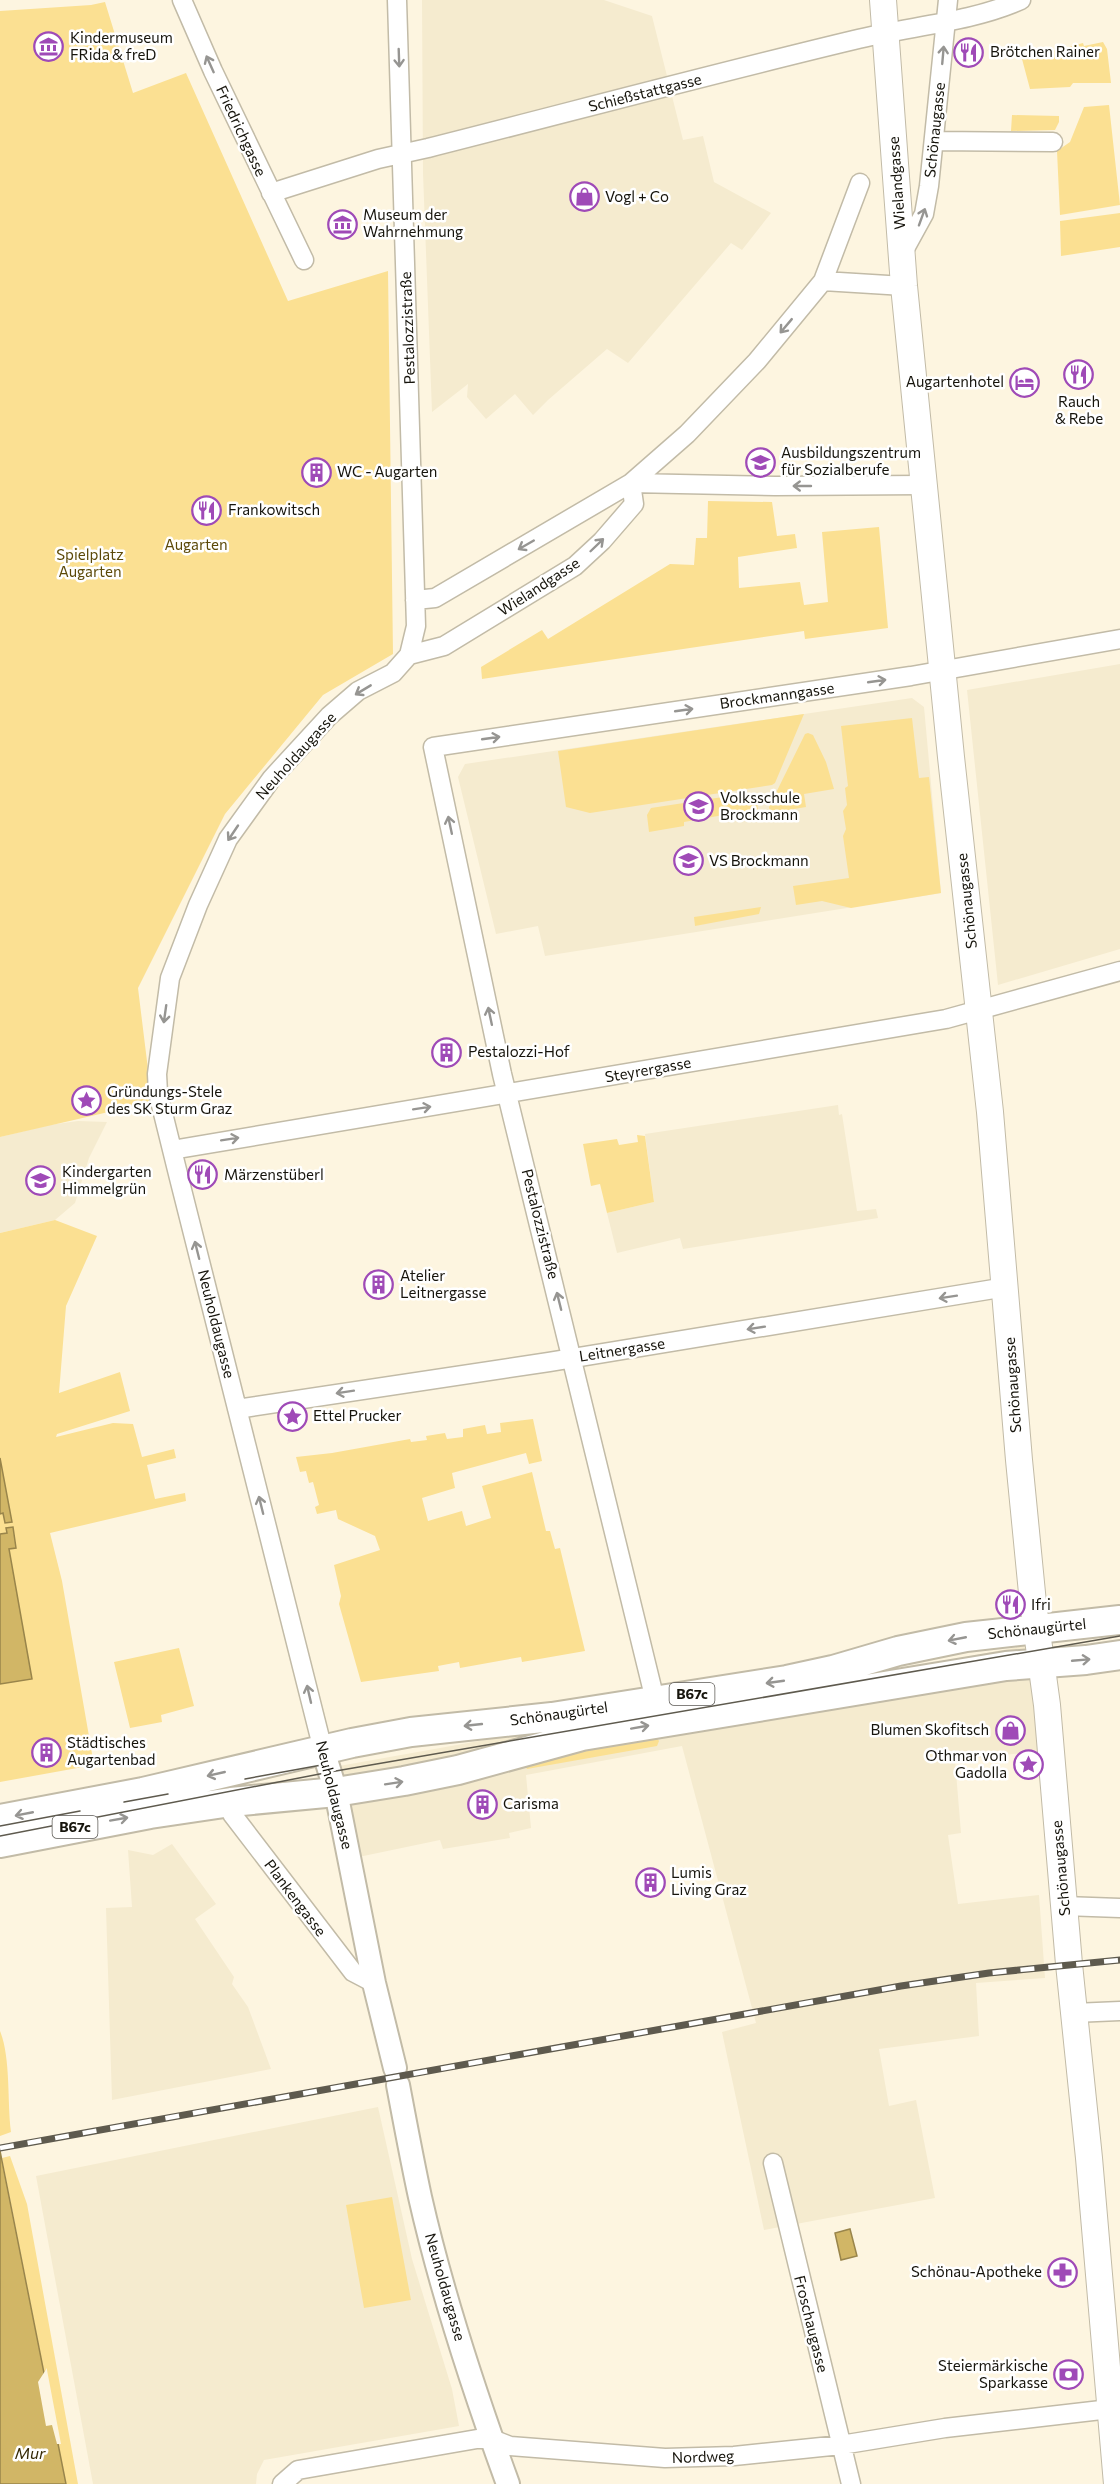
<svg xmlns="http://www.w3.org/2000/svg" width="1120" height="2484" viewBox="0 0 1120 2484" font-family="Commissioner,sans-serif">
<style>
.built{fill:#f5ebcf}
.green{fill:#fbe092}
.water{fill:#d1b666;stroke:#99854b;stroke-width:1.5}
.pier{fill:#fdf5e0}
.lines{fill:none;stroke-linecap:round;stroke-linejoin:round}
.minor-casing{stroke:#c2bba7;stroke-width:21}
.tertiary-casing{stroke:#c2bba7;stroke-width:26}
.secondary-casing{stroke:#c2bba7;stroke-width:28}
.primary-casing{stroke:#c2bba7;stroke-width:32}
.minor{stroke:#fff;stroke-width:18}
.tertiary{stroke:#fff;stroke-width:22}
.secondary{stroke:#fff;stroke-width:26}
.primary{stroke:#fff;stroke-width:28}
.tram{stroke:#5e5a4e;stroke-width:1.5}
.rail-casing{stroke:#5e5a4e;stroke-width:7}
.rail{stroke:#fff;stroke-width:4.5;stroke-dasharray:14;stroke-linecap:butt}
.oneway{stroke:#969592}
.labels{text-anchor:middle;stroke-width:5;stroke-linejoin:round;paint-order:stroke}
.shield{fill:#fff;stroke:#5c5a55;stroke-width:1.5}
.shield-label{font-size:14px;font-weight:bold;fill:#16140c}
.poi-label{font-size:15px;fill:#16140c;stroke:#fff;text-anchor:start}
.street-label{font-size:15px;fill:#16140c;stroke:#fff}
.park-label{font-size:15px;fill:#5c4908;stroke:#fff}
.water-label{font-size:16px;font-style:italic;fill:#352905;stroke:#fff}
</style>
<rect width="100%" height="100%" fill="#fdf5e0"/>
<path class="built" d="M 422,0 L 604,0 L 652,16 L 683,140 L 703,136 L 714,182 L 771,213 L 742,250 L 731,243 L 628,363 L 607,349 L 548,400 L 533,415 L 515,394 L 486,419 L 467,397 L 468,384 L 432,412 L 423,173 Z
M 1120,664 L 1120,949 L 998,985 L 967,690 Z
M 912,698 L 924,707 L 941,893 L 545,956 L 538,926 L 496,934 L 458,777 L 465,764 Z
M 838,1105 L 839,1115 L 842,1114 L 857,1211 L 876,1209 L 878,1218 L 683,1249 L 680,1238 L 617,1253 L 607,1213 L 654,1202 L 645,1134 Z
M 78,1121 L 107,1122 L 89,1158 L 75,1203 L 55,1220 L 0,1233 L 0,1137 L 49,1125 Z
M 1039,1643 L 1051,1750 L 955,1760 L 961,1833 L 948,1835 L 958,1904 L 1039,1895 L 1045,1978 L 976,1983 L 979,2036 L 879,2049 L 889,2106 L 916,2100 L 935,2198 L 764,2230 L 722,2032 L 756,2023 L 682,1746 L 526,1775 L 531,1828 L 509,1833 L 510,1838 L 443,1849 L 440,1840 L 349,1859 L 328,1768 L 558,1727 L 856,1678 Z
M 172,1844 L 216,1904 L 195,1919 L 234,1977 L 232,1984 L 248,2007 L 271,2069 L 112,2100 L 106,1908 L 132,1907 L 128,1850 L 153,1855 Z
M 378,2107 L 412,2259 L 452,2389 L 459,2426 L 264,2460 L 257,2474 L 256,2484 L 93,2484 L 36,2176 Z"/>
<path class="green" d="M 105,2 L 133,93 L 186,73 L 288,301 L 388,271 L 393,654 L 323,695 L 225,814 L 138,988 L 152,1102 L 0,1137 L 0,11 L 91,5 Z
M 1103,42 L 1107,49 L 1111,83 L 1073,83 L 1070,87 L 1030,89 L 1022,59 L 1083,43 L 1084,46 Z
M 1109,105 L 1120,205 L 1060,215 L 1057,151 L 1070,142 L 1084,107 Z
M 1012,115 L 1059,116 L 1059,122 L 1055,130 L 1011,131 Z
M 1120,213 L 1120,247 L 1061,256 L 1060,221 Z
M 708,501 L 772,502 L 777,536 L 795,534 L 797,548 L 738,557 L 739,588 L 800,582 L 804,605 L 828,602 L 822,532 L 879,527 L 888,628 L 805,639 L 804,631 L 482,679 L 481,667 L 542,630 L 548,639 L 670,564 L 694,565 L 696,538 L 707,538 Z
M 804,714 L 775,783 L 772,785 L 590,813 L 566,807 L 558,751 Z
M 912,718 L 919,778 L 929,777 L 941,893 L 851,908 L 822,901 L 796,905 L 793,886 L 849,878 L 843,836 L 846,829 L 843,811 L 847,805 L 845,788 L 848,786 L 841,726 Z
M 808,733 L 813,735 L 826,762 L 834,789 L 804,794 L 806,807 L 770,813 L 769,807 L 805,734 Z
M 749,793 L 756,798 L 759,815 L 730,819 L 729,814 L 684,822 L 684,826 L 649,832 L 647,815 L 651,808 Z
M 761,907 L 759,914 L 695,926 L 694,917 Z
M 637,1135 L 645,1136 L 654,1202 L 607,1213 L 600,1184 L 591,1186 L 583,1144 L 617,1139 L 619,1145 L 638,1142 Z
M 55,1220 L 97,1236 L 66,1306 L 59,1393 L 120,1372 L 130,1411 L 57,1434 L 56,1437 L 113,1423 L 133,1424 L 142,1457 L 174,1449 L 176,1458 L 147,1465 L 155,1499 L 185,1493 L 186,1501 L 50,1533 L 62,1581 L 94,1765 L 0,1782 L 0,1233 Z
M 533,1419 L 542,1461 L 529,1464 L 526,1453 L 452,1473 L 455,1488 L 422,1498 L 428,1521 L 462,1511 L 466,1526 L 491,1518 L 482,1486 L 532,1472 L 546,1531 L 550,1531 L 555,1549 L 560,1548 L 585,1651 L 522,1662 L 521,1657 L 460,1668 L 459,1662 L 438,1666 L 439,1671 L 361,1682 L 339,1604 L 341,1596 L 334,1565 L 380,1550 L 375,1536 L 338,1519 L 336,1510 L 317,1514 L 315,1507 L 319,1505 L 313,1482 L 309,1483 L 306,1471 L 300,1472 L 296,1457 L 332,1453 L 410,1439 L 411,1442 L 427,1440 L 426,1436 L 445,1433 L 447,1439 L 463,1437 L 463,1429 L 485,1425 L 487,1434 L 501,1432 L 500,1423 Z
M 179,1648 L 194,1706 L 161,1715 L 162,1722 L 130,1728 L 114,1662 Z
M 645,1738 L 657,1738 L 659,1741 L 657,1746 L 527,1769 L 524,1765 L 525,1762 Z
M 0,2031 C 11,2058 7,2102 11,2132 L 0,2136 Z
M 10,2156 L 27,2204 L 78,2484 L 66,2484 L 2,2158 Z
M 392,2197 L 411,2300 L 364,2308 L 346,2205 Z"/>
<path class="water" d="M 0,1458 L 12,1522 L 5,1523 L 3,1513 L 0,1514 Z
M 13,1527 L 16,1548 L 9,1549 L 32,1679 L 0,1684 L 0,1534 L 7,1533 L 6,1528 Z
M 0,2151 L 66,2484 L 0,2484 Z
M 850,2229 L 857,2256 L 841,2260 L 835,2233 Z"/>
<path class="pier" d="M 47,2368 L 47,2370 L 61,2444 L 57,2444 L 52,2425 L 46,2426 L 38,2382 Z"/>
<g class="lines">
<defs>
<path id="minor" d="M 182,0 L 213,71 L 304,260
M 934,141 L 1053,142
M 271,193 L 378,159 L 428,148 C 570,112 712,74 854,40 C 909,26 969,23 1021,0
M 902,254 L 924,214 L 929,186 L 948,0
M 823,281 L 904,286
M 631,483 L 775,486 L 923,485
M 415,600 L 435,598 L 631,483 L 687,434 L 757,361 L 823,281 L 860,183
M 409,655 L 444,646 L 575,566 L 602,541 L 634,504 L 631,483
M 172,1150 L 946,1019 L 1120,971
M 237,1409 L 549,1362 L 1006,1287
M 655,1700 L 502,1074 L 433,747 L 911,676 L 1120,639
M 323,1750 L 179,1178 L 158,1093 L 157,1074 L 170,978 L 198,905 L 228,839 L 272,778 L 329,716 L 358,691 L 393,673 L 409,655 L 416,626 L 397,0
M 231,1802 L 232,1814 L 353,1972 L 374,1983
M 1064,1906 L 1120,1908
M 1074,2013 L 1120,2011
M 773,2163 L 851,2484
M 282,2484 L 298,2470 L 477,2439 L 492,2439 L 510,2446 L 665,2458 L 734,2456 L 841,2445 L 945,2428 L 1110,2409"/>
<path id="tertiary" d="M 323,1750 L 336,1792 L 374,1983 L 395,2068
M 398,2085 C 405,2122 412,2160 420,2197 C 442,2294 474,2391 508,2484"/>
<path id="secondary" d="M 883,0 L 904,286 L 951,757 L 990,1112 L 1019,1460 L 1033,1603 L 1047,1705 L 1069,1964 L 1089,2158 L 1117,2484"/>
<path id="primary" d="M 0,1819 L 143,1792 L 352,1743 L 411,1732 L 552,1717 L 787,1680 L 833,1670 L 898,1651 L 966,1637 L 1120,1620
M 0,1843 L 150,1814 L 231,1802 L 336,1792 L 404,1781 L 458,1770 L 582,1736 L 1006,1666 L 1086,1660 L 1120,1655"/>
</defs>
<use href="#minor" class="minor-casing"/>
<use href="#tertiary" class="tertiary-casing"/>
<use href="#secondary" class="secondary-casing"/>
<use href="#primary" class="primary-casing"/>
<use href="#minor" class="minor"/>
<use href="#tertiary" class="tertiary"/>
<use href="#secondary" class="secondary"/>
<use href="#primary" class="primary"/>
<path class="tram" d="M 245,1779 L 327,1764
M 124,1802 L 168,1794
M 0,1826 L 80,1811
M 0,1836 L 330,1772 L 1120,1636"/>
<defs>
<path id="rail" d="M 0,2148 L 901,1986 L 989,1973 L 1120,1960"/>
</defs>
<use href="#rail" class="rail-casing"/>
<use href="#rail" class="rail"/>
</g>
<defs><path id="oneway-shaft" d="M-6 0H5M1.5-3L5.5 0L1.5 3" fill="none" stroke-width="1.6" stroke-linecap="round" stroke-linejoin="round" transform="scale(1.5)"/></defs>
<g class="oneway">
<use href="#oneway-shaft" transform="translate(943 55) rotate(-85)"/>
<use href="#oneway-shaft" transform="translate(399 58) rotate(88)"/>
<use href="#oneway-shaft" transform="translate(210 64) rotate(-114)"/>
<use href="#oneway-shaft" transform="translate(922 217) rotate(-70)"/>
<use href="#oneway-shaft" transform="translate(786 326) rotate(130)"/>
<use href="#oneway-shaft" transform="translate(802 486) rotate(180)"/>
<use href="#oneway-shaft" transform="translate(526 545) rotate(150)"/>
<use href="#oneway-shaft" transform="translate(597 545) rotate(-44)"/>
<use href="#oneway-shaft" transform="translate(877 681) rotate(-8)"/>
<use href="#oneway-shaft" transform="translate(363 690) rotate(149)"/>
<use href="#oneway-shaft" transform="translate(684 710) rotate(-8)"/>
<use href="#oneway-shaft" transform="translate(491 738) rotate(-8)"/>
<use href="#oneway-shaft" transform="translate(450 825) rotate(-102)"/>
<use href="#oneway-shaft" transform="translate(233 833) rotate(124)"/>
<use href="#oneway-shaft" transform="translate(165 1014) rotate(98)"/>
<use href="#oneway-shaft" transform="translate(490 1016) rotate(-102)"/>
<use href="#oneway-shaft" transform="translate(422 1108) rotate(-9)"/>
<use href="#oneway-shaft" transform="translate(230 1139) rotate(-9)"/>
<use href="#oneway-shaft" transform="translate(197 1250) rotate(-104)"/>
<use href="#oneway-shaft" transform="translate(948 1297) rotate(171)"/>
<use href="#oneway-shaft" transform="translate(559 1301) rotate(-104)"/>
<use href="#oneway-shaft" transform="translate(756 1328) rotate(171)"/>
<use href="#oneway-shaft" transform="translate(345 1392) rotate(171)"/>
<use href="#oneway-shaft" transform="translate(261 1505) rotate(-104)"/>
<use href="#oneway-shaft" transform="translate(957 1639) rotate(169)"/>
<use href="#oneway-shaft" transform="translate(1081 1660) rotate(-5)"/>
<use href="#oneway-shaft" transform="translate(775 1682) rotate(172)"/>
<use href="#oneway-shaft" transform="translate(309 1694) rotate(-103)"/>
<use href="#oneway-shaft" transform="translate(473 1725) rotate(174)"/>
<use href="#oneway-shaft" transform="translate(640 1727) rotate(-10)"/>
<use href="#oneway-shaft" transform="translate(216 1774) rotate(167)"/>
<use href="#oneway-shaft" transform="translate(394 1783) rotate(-9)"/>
<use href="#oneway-shaft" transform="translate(24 1814) rotate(169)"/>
<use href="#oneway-shaft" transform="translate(119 1819) rotate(-10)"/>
</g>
<defs>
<symbol id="museum-ring" viewBox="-11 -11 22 22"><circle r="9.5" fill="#fff" stroke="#9f4ab7" stroke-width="1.5"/><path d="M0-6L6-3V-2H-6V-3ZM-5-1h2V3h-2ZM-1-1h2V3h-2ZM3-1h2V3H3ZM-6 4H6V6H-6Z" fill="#9f4ab7"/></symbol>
<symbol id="restaurant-ring" viewBox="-11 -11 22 22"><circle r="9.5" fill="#fff" stroke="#9f4ab7" stroke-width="1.5"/><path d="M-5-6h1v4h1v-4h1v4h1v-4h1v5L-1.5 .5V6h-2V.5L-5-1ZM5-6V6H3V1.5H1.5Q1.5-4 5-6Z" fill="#9f4ab7"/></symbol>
<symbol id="shop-ring" viewBox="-11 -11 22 22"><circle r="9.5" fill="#fff" stroke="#9f4ab7" stroke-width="1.5"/><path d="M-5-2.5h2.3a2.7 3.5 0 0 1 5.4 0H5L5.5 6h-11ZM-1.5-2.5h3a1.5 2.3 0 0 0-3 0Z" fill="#9f4ab7"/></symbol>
<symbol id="hotel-ring" viewBox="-11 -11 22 22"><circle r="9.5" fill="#fff" stroke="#9f4ab7" stroke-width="1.5"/><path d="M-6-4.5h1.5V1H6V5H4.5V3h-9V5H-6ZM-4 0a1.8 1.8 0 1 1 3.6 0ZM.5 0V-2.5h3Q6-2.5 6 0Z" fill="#9f4ab7"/></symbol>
<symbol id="school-ring" viewBox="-11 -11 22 22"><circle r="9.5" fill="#fff" stroke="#9f4ab7" stroke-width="1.5"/><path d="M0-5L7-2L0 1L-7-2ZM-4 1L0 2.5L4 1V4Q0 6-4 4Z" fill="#9f4ab7"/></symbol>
<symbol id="building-ring" viewBox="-11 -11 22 22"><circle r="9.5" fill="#fff" stroke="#9f4ab7" stroke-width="1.5"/><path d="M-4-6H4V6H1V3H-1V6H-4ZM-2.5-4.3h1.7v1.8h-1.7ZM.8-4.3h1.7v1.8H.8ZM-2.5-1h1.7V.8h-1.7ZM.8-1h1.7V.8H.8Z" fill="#9f4ab7"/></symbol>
<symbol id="sight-ring" viewBox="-11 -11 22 22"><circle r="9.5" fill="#fff" stroke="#9f4ab7" stroke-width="1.5"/><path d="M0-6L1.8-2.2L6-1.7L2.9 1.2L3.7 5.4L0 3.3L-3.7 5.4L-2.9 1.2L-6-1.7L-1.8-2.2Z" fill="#9f4ab7"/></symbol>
<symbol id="pharmacy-ring" viewBox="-11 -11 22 22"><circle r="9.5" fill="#fff" stroke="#9f4ab7" stroke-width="1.5"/><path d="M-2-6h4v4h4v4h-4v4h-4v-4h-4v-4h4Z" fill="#9f4ab7"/></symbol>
<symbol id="bank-ring" viewBox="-11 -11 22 22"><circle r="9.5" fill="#fff" stroke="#9f4ab7" stroke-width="1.5"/><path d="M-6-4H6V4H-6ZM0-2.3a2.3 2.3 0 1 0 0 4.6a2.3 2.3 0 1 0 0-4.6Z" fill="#9f4ab7"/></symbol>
</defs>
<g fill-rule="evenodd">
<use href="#museum-ring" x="32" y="30" width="33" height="33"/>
<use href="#restaurant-ring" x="952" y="36" width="33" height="33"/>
<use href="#shop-ring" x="568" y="180" width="33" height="33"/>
<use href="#museum-ring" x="326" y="208" width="33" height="33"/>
<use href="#restaurant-ring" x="1062" y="358" width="33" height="33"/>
<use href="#hotel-ring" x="1008" y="366" width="33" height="33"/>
<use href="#school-ring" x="744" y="446" width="33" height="33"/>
<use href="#building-ring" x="300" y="456" width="33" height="33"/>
<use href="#restaurant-ring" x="190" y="494" width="33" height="33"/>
<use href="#school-ring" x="682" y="790" width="33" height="33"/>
<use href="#school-ring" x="672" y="844" width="33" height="33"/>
<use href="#building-ring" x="430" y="1036" width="33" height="33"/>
<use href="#sight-ring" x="70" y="1084" width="33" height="33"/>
<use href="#restaurant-ring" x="186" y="1158" width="33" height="33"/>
<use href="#school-ring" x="24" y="1164" width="33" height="33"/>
<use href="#building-ring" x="362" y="1268" width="33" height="33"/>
<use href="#sight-ring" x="276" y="1400" width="33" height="33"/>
<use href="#restaurant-ring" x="994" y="1588" width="33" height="33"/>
<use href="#shop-ring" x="994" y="1714" width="33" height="33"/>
<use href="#building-ring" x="30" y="1736" width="33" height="33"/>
<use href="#sight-ring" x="1012" y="1748" width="33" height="33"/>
<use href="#building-ring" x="466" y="1788" width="33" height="33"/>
<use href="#building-ring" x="634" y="1866" width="33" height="33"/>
<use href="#pharmacy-ring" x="1046" y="2256" width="33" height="33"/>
<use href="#bank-ring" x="1052" y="2358" width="33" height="33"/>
</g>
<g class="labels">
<g class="shield">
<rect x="669.5" y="1683" width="45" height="22" rx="4.5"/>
<rect x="52.5" y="1816" width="45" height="22" rx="4.5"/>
</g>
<g class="shield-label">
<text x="692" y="1699">B67c</text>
<text x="75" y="1832">B67c</text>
</g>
<g class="poi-label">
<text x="70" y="43">Kindermuseum<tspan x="70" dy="17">FRida &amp; freD</tspan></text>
<text x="990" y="57">Brötchen Rainer</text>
<text x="605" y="202">Vogl + Co</text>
<text x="363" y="220">Museum der<tspan x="363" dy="17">Wahrnehmung</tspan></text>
<text x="1004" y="387" text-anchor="end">Augartenhotel</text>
<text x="1079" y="407" text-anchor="middle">Rauch<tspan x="1079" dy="17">&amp; Rebe</tspan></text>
<text x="781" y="458">Ausbildungszentrum<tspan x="781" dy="17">für Sozialberufe</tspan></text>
<text x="337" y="477">WC - Augarten</text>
<text x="228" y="515">Frankowitsch</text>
<text x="720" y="803">Volksschule<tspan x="720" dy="17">Brockmann</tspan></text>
<text x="709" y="866">VS Brockmann</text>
<text x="468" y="1057">Pestalozzi-Hof</text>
<text x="107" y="1097">Gründungs-Stele<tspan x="107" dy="17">des SK Sturm Graz</tspan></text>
<text x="62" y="1177">Kindergarten<tspan x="62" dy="17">Himmelgrün</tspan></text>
<text x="224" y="1180">Märzenstüberl</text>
<text x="400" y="1281">Atelier<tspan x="400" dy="17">Leitnergasse</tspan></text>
<text x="313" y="1421">Ettel Prucker</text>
<text x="1031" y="1610">Ifri</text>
<text x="989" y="1735" text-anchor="end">Blumen Skofitsch</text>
<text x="67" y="1748">Städtisches<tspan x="67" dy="17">Augartenbad</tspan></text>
<text x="1007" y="1761" text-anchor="end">Othmar von<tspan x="1007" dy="17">Gadolla</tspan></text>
<text x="503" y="1809">Carisma</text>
<text x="671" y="1878">Lumis<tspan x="671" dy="17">Living Graz</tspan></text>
<text x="1042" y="2277" text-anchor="end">Schönau-Apotheke</text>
<text x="1048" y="2371" text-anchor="end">Steiermärkische<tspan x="1048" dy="17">Sparkasse</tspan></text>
</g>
<g class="street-label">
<text transform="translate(645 93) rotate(-14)" y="5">Schießstattgasse</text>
<text transform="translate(935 130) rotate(-84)" y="5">Schönaugasse</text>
<text transform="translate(241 131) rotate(65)" y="5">Friedrichgasse</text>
<text transform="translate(897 183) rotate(-94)" y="5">Wielandgasse</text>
<text transform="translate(408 328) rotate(-92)" y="5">Pestalozzistraße</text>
<text transform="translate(539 587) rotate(-33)" y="5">Wielandgasse</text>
<text transform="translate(777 696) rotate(-8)" y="5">Brockmanngasse</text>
<text transform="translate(296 756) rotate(-48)" y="5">Neuholdaugasse</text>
<text transform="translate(967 901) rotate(-96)" y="5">Schönaugasse</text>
<text transform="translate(648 1070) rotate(-10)" y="5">Steyrergasse</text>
<text transform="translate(540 1224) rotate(76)" y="5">Pestalozzistraße</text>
<text transform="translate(216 1324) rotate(76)" y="5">Neuholdaugasse</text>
<text transform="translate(622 1350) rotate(-9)" y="5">Leitnergasse</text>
<text transform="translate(1013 1385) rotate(-94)" y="5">Schönaugasse</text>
<text transform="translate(1037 1629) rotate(-6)" y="5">Schönaugürtel</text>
<text transform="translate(559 1714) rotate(-8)" y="5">Schönaugürtel</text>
<text transform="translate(334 1795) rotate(76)" y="5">Neuholdaugasse</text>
<text transform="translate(1061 1868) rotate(-95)" y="5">Schönaugasse</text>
<text transform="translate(295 1898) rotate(53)" y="5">Plankengasse</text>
<text transform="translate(445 2287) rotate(74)" y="5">Neuholdaugasse</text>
<text transform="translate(811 2324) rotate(76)" y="5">Froschaugasse</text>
<text transform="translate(703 2457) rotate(-2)" y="5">Nordweg</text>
</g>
<g class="park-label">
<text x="196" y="550">Augarten</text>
<text x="90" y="560">Spielplatz<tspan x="90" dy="17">Augarten</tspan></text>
</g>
<g class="water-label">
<text x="30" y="2459">Mur</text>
</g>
</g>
</svg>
